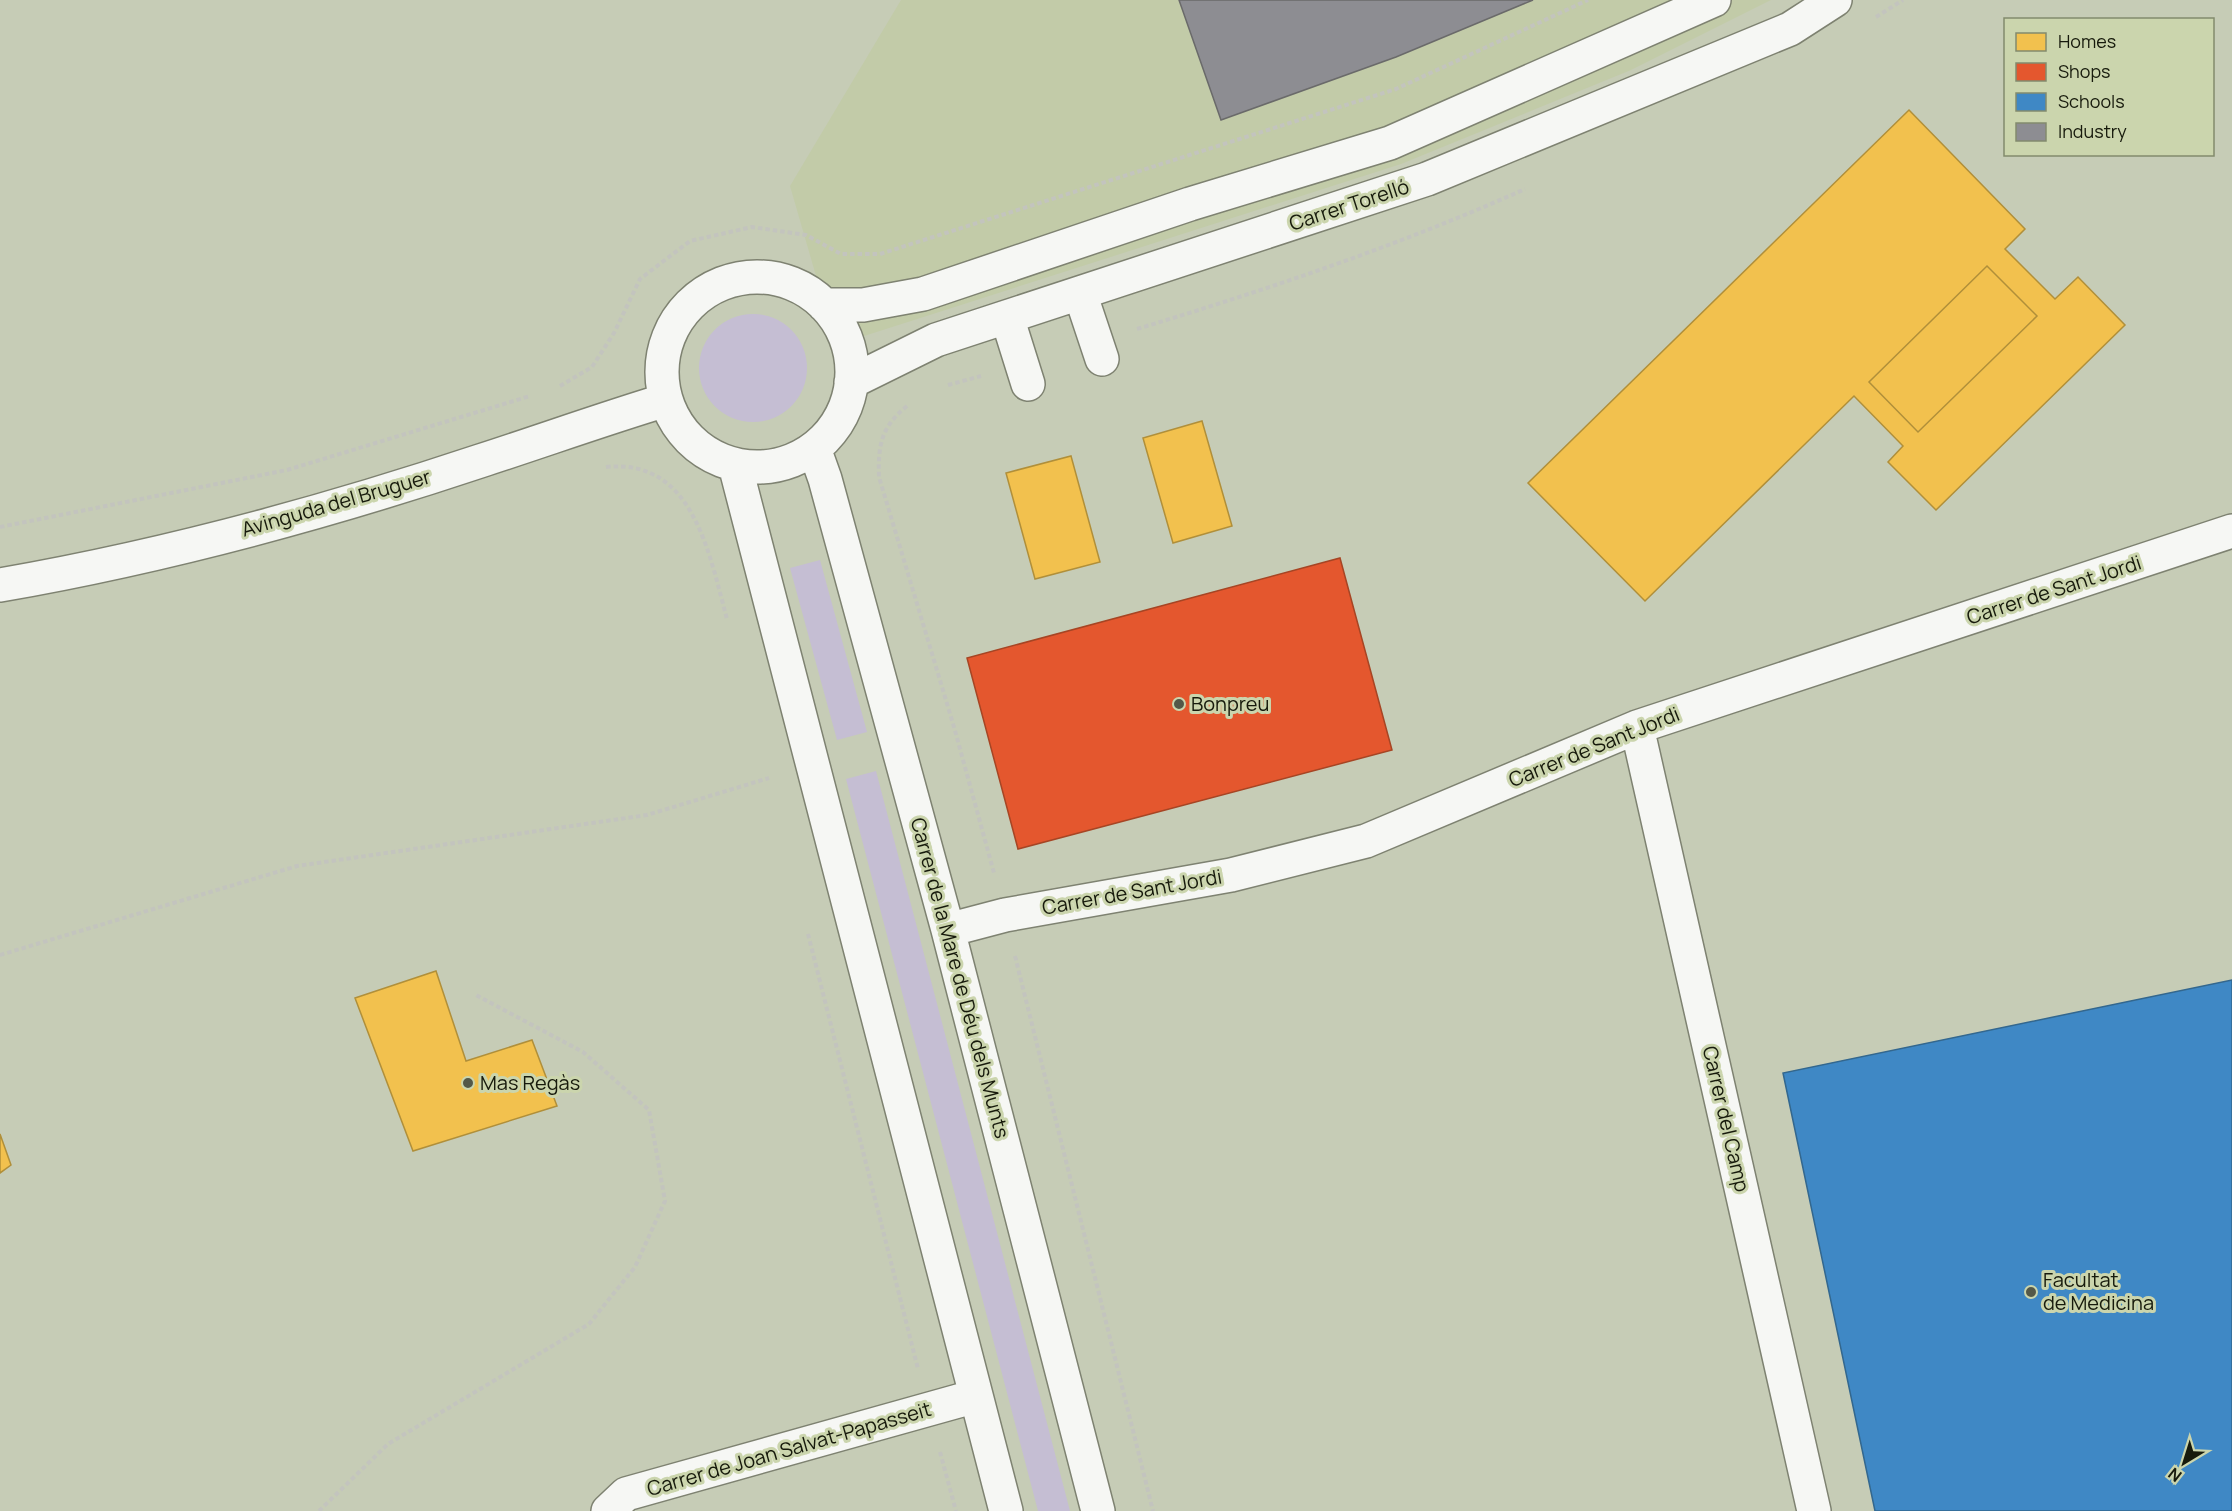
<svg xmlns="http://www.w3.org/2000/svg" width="2232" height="1511" viewBox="0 0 2232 1511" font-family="Manrope,sans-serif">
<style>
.built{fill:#c2cba8}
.green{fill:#c5bed3}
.homes{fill:#f2c14e;stroke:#b08f3a;stroke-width:1.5;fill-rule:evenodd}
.shops{fill:#e4572e;stroke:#a64524;stroke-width:1.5}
.schools{fill:#3f88c5;stroke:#33678e;stroke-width:1.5}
.industry{fill:#8d8d92;stroke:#6a6a6a;stroke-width:1.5}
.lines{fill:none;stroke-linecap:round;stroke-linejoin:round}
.minor-casing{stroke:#7e8271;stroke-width:36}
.path{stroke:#c3c4be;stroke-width:4;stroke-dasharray:4.5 3;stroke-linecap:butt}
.minor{stroke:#f6f7f4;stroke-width:33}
.poi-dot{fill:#545848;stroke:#cbd5ad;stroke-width:2}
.labels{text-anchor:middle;stroke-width:6;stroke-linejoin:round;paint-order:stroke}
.street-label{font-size:20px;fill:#171a0c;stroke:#cbd5ad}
.poi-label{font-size:20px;fill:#171a0c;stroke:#cbd5ad;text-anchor:start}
</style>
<rect width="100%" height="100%" fill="#c6ccb6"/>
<path class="built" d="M 901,0 L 1771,0 L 1631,70 L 1401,164 L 836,345 L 790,186 Z"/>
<path class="green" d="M699 368a54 54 0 1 1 108 0a54 54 0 1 1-108 0Z
M 820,560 L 867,732 L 837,740 L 790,568 Z
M 876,771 L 1070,1511 L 1038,1511 L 846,779 Z"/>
<path class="homes" d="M 1909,110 L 2025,229 L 2005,249 L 2055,299 L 2078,277 L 2125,325 L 1936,510 L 1888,462 L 1903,446 L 1854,396 L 1645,601 L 1528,483 ZM 1987,266 L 2037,316 L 1918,432 L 1869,382 Z
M 1987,266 L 2037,316 L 1918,432 L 1869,382 Z
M 1202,421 L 1232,526 L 1173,543 L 1143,438 Z
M 1071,456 L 1100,562 L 1035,579 L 1006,473 Z
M 436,971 L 466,1061 L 532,1040 L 557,1106 L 413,1151 L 355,998 Z
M 0,1134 L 11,1165 L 0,1173 Z"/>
<path class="shops" d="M 1340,558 L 1392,750 L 1018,849 L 967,658 Z"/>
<path class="schools" d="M 2232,980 L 2232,1511 L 1875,1511 L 1783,1073 Z"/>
<path class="industry" d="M 1179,0 L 1533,0 L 1396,57 L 1221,120 Z"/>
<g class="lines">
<defs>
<path id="minor" d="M662 372a95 95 0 1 1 190 0a95 95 0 1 1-190 0Z
M 1080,293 L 1102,359
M 824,305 L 863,305 L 923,294 L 1190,204 L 1390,143 L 1714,0
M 1007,317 L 1028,384
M 851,382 L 936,340 L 1427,179 L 1790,29 L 1835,0
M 814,448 L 825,479 L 948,930 L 1098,1511
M 735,465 L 1006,1511
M 0,585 C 161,557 324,513 480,461 C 542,441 603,419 666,400
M 1637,727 L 1814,1511
M 948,930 L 1005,915 L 1231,875 L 1366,841 L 1637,727 L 2232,531
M 608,1511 L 626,1494 L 976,1396"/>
</defs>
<use href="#minor" class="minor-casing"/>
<path class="path" d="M 1876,17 L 1903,0
M 1137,329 C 1269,289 1400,245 1525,189
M 948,385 L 981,376
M 560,386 L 592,367 L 614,333 L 640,279 L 690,241 L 752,227 L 806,235 L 841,254 L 880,254 L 1396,89 L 1588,0
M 907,406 C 881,427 878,445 879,477 L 954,727 L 994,873
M 606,467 C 693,458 709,553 727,619
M 0,527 L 287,470 L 530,396
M 808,934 L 918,1369
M 0,955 L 297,866 L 647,815 L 769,778
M 1015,956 L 1153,1511
M 940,1452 L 956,1511
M 319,1511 L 388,1444 L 589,1324 L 635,1267 L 665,1201 L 649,1110 L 583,1052 L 474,994"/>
<use href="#minor" class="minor"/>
</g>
<g class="poi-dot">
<circle cx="1179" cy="704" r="6"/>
<circle cx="468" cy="1083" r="6"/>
<circle cx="2031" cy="1292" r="6"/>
</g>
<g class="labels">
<g class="street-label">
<text transform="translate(1349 205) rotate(-18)" y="7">Carrer Torelló</text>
<text transform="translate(336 503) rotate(-16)" y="7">Avinguda del Bruguer</text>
<text transform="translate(2054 590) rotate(-18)" y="7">Carrer de Sant Jordi</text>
<text transform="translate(1594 747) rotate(-22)" y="7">Carrer de Sant Jordi</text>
<text transform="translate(1132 892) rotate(-10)" y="7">Carrer de Sant Jordi</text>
<text transform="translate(960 978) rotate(75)" y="7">Carrer de la Mare de Déu dels Munts</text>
<text transform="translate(1726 1119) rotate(77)" y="7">Carrer del Camp</text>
<text transform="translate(789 1449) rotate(-16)" y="7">Carrer de Joan Salvat-Papasseit</text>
</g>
<g class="poi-label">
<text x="1191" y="711">Bonpreu</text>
<text x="480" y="1090">Mas Regàs</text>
<text x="2043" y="1287">Facultat<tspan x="2043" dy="23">de Medicina</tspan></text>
</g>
</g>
<rect x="2004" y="18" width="210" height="138" fill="#cbd5ad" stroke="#838a6d" stroke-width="1.5"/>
<rect x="2016" y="33" width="30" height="18" fill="#f2c14e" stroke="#838a6d" stroke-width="1.5"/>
<text x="2058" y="48" font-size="18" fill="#171a0c">Homes</text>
<rect x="2016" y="63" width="30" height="18" fill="#e4572e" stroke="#838a6d" stroke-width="1.5"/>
<text x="2058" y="78" font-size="18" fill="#171a0c">Shops</text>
<rect x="2016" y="93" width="30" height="18" fill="#3f88c5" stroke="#838a6d" stroke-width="1.5"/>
<text x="2058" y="108" font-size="18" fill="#171a0c">Schools</text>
<rect x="2016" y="123" width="30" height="18" fill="#8d8d92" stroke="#838a6d" stroke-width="1.5"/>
<text x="2058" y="138" font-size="18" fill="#171a0c">Industry</text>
<g transform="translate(2184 1463) rotate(218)" stroke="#cbd5ad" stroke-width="4.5" paint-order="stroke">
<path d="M0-4.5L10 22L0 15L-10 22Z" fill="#171a0c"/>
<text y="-9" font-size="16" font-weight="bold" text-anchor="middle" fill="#171a0c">N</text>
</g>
</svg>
